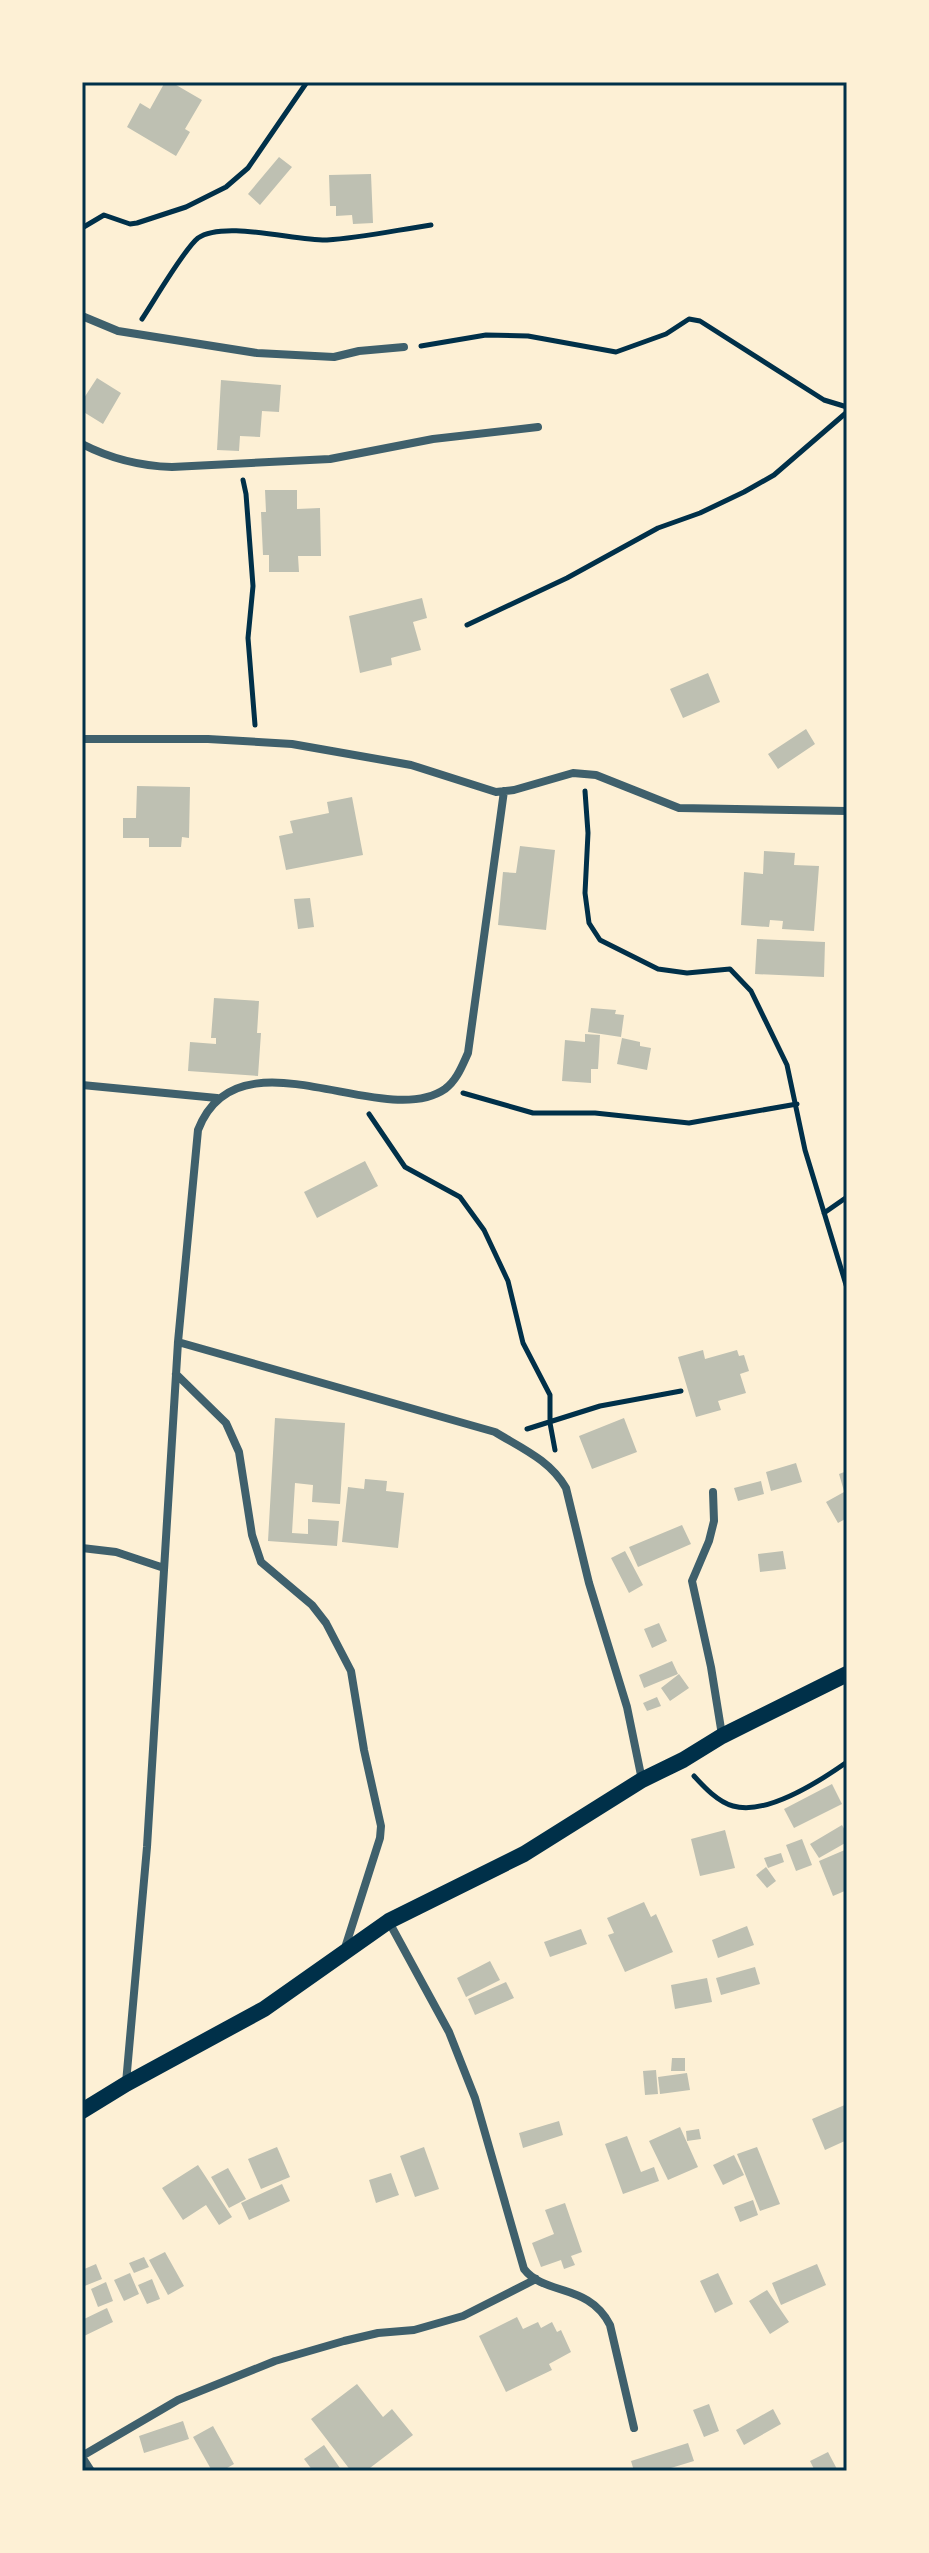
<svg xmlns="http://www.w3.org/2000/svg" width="929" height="2553" viewBox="0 0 929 2553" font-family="'Noto Sans',sans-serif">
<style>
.building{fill:#bec0b2}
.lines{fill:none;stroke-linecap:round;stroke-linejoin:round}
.path{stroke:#003049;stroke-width:5}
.minor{stroke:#3f606c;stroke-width:8}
.secondary{stroke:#003049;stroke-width:16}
.neatline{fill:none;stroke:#003049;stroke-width:3}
</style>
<rect width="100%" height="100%" fill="#fdf0d5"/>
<path class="building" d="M 165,82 L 171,82 L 202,100 L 185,129 L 190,132 L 176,156 L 127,127 L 140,103 L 150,109 Z
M 279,157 L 292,167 L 260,205 L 248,194 Z
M 371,174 L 373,223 L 353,224 L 352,215 L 336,216 L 336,206 L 330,206 L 329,175 Z
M 97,378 L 121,393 L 103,424 L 82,411 L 82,401 Z
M 221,380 L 281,385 L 279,412 L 262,411 L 260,437 L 240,436 L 239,451 L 217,450 Z
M 265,490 L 297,490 L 297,509 L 320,508 L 321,556 L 298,556 L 299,572 L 269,572 L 269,555 L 263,555 L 261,512 L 266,512 Z
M 422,598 L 427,618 L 413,622 L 421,650 L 391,658 L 392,665 L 360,673 L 349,616 Z
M 708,673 L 720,702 L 683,718 L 670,689 Z
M 806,729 L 815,744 L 778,769 L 768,754 Z
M 137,786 L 190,787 L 189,838 L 182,837 L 181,847 L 149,847 L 149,838 L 123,838 L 123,818 L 136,818 Z
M 352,797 L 363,855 L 286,870 L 279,836 L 293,833 L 290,821 L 329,813 L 327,802 Z
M 520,846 L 555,850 L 546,930 L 498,925 L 503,872 L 516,873 Z
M 764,851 L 795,853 L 794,865 L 819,866 L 814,931 L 782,929 L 783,921 L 770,920 L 769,927 L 741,925 L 744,872 L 763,874 Z
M 310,898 L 314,927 L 298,929 L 294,899 Z
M 757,939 L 825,942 L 824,977 L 755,974 Z
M 214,998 L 259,1001 L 257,1033 L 261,1033 L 258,1076 L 188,1071 L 190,1042 L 216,1044 L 216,1038 L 211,1038 Z
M 591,1008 L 616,1010 L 615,1014 L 624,1015 L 621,1037 L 588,1032 Z
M 585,1034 L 600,1035 L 598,1069 L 591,1069 L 591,1083 L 562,1081 L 565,1040 L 585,1042 Z
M 622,1038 L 640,1042 L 640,1046 L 651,1048 L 647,1070 L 617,1064 Z
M 365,1161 L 378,1186 L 317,1218 L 304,1192 Z
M 703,1350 L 705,1359 L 737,1350 L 739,1356 L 744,1355 L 749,1371 L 740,1374 L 746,1393 L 718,1401 L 721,1410 L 696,1417 L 678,1357 Z
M 275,1418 L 345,1423 L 340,1504 L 312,1502 L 313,1485 L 295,1483 L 292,1533 L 308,1534 L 308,1519 L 339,1521 L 337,1546 L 268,1541 Z
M 624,1418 L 637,1452 L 592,1469 L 579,1436 Z
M 796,1463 L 802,1482 L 771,1491 L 766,1472 Z
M 847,1471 L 847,1489 L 844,1491 L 839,1474 Z
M 365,1479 L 387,1481 L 386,1491 L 404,1493 L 398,1548 L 342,1542 L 348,1487 L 364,1489 Z
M 761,1481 L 764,1494 L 738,1501 L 734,1488 Z
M 844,1492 L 847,1496 L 847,1518 L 838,1523 L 826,1502 Z
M 682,1525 L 691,1544 L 638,1567 L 629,1547 Z
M 625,1551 L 643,1585 L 629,1593 L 611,1558 Z
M 783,1551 L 786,1569 L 760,1572 L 758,1554 Z
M 659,1623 L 667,1641 L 652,1648 L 644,1629 Z
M 672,1661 L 678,1674 L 644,1688 L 639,1675 Z
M 679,1674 L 689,1688 L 670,1701 L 661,1688 Z
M 657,1697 L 661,1706 L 647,1711 L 643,1703 Z
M 832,1784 L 842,1804 L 794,1828 L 784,1809 Z
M 842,1825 L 847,1834 L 847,1842 L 819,1858 L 810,1844 Z
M 725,1830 L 735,1868 L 700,1876 L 691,1839 Z
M 802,1839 L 812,1865 L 796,1871 L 786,1845 Z
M 847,1849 L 847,1890 L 833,1896 L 819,1861 Z
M 781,1853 L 784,1862 L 768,1868 L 764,1858 Z
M 766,1867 L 776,1881 L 767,1888 L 756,1875 Z
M 644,1902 L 651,1917 L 656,1914 L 673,1952 L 625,1972 L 608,1935 L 614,1933 L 607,1918 Z
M 747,1926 L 754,1945 L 718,1958 L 712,1940 Z
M 581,1929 L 587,1944 L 550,1957 L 544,1942 Z
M 490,1961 L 500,1980 L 466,1997 L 457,1978 Z
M 755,1967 L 760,1984 L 721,1995 L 716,1978 Z
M 707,1978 L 712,2002 L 675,2009 L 671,1985 Z
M 506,1982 L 514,1998 L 475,2015 L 468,1999 Z
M 672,2058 L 685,2058 L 685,2071 L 671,2071 Z
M 656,2070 L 658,2094 L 645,2095 L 643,2071 Z
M 687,2073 L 690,2090 L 660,2094 L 658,2077 Z
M 847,2104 L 847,2140 L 825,2150 L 812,2119 Z
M 559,2121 L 563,2135 L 523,2148 L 519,2133 Z
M 680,2127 L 698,2167 L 668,2180 L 649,2141 Z
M 699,2129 L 701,2139 L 687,2141 L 686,2131 Z
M 627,2136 L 641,2172 L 654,2167 L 659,2181 L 623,2194 L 605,2144 Z
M 277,2147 L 290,2177 L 261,2189 L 248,2159 Z
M 424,2147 L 439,2189 L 415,2197 L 400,2156 Z
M 757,2147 L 780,2204 L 760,2211 L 737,2154 Z
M 734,2155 L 744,2175 L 723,2185 L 713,2165 Z
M 198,2165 L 232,2217 L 219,2225 L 206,2205 L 183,2220 L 162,2188 Z
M 228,2168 L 246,2199 L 229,2208 L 211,2177 Z
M 391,2173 L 399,2195 L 376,2203 L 369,2180 Z
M 282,2184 L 290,2201 L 249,2220 L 241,2203 Z
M 753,2200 L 758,2215 L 740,2222 L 734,2207 Z
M 565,2203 L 582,2252 L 571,2256 L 575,2265 L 564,2269 L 561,2260 L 541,2267 L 532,2243 L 554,2234 L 545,2210 Z
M 165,2252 L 184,2286 L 168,2295 L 149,2260 Z
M 144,2257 L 149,2267 L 134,2273 L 129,2263 Z
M 96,2264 L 102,2279 L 82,2287 L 82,2270 Z
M 817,2264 L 826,2285 L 781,2305 L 772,2283 Z
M 130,2273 L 139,2294 L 124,2301 L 114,2280 Z
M 718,2273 L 733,2304 L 715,2313 L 700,2281 Z
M 152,2279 L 160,2299 L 147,2304 L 138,2285 Z
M 106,2282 L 113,2301 L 98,2307 L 91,2289 Z
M 767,2290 L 789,2322 L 770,2334 L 749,2301 Z
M 107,2308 L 113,2322 L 82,2337 L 82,2320 Z
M 517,2317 L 523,2329 L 538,2322 L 541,2328 L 552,2322 L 557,2332 L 561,2330 L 571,2352 L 549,2364 L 552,2370 L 506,2392 L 479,2336 Z
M 357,2384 L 383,2417 L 392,2409 L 413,2435 L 366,2471 L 351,2471 L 311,2419 Z
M 709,2404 L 719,2431 L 704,2437 L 693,2410 Z
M 773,2409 L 781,2424 L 744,2445 L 736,2430 Z
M 183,2421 L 189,2439 L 144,2453 L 139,2436 Z
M 213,2426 L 234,2464 L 222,2471 L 212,2471 L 193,2437 Z
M 688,2443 L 694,2461 L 661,2471 L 634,2471 L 631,2461 Z
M 324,2445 L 342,2471 L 313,2471 L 304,2459 Z
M 828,2452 L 838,2471 L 815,2471 L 810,2461 Z"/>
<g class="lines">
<path class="path" d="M 82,228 L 104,215 L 130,224 L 137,223 L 186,207 L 226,187 L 248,168 L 307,82
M 142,319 C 154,301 184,249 198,238 C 224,220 296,241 327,240 C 360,238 397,230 431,225
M 421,346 L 486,335 L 528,336 L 616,352 L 666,334 L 689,319 L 700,321 L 824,400 L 847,407
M 243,480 L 246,494 L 253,586 L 248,638 L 255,725
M 467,625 L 567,578 L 658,528 L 700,513 L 744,492 L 774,475 L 847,412
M 585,791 L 588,833 L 585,893 L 589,923 L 600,940 L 658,969 L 687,973 L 730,969 L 751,991 L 787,1065 L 805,1150 L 847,1288
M 463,1093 L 533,1113 L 595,1113 L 689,1123 L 797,1104
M 369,1114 L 405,1167 L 460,1197 L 484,1230 L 508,1281 L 523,1343 L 550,1395 L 550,1423 L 555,1450
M 824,1213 L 847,1197
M 527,1429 L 600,1406 L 681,1391
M 694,1776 C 704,1787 718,1802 733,1806 C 767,1816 820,1781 847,1762"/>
<path class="minor" d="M 82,316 L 118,331 L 257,353 L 334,357 L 359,351 L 404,347
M 82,444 C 111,459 140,466 172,467 L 330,459 L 433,439 L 538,427
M 82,739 L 208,739 L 292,744 L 411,765 L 496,792 L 514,790 L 573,773 L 596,775 L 679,808 L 847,811
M 82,1085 L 217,1098
M 178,1342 L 495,1432 C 521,1448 550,1460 566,1488 L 589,1583 L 627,1707 L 642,1780
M 176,1374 L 226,1423 L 239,1452 L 252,1535 L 261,1562 L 312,1605 L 326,1623 L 351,1671 L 364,1750 L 381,1826 L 380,1838 L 344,1951
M 713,1492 L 714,1521 L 709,1541 L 692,1581 L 711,1667 L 722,1735
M 82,1548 L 116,1552 L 164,1568
M 389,1922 L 449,2032 L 475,2098 L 524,2269 C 545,2296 589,2283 610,2325 L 634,2428
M 126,2083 L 147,1847 L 178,1342 L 198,1130 C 238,1026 383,1132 445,1089 C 457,1080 462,1066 468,1053 L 504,791
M 82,2456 L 178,2400 L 275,2361 L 344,2341 L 378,2333 L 414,2330 L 463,2316 L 536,2279
M 82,2457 L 91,2471"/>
<path class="secondary" d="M 82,2111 L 126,2084 L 264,2009 L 389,1921 L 524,1854 L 642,1780 L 683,1760 L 722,1736 L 847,1674"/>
</g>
<rect width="929" height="2553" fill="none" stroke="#fdf0d5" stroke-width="168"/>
<rect x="84" y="84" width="761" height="2385" class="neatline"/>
</svg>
